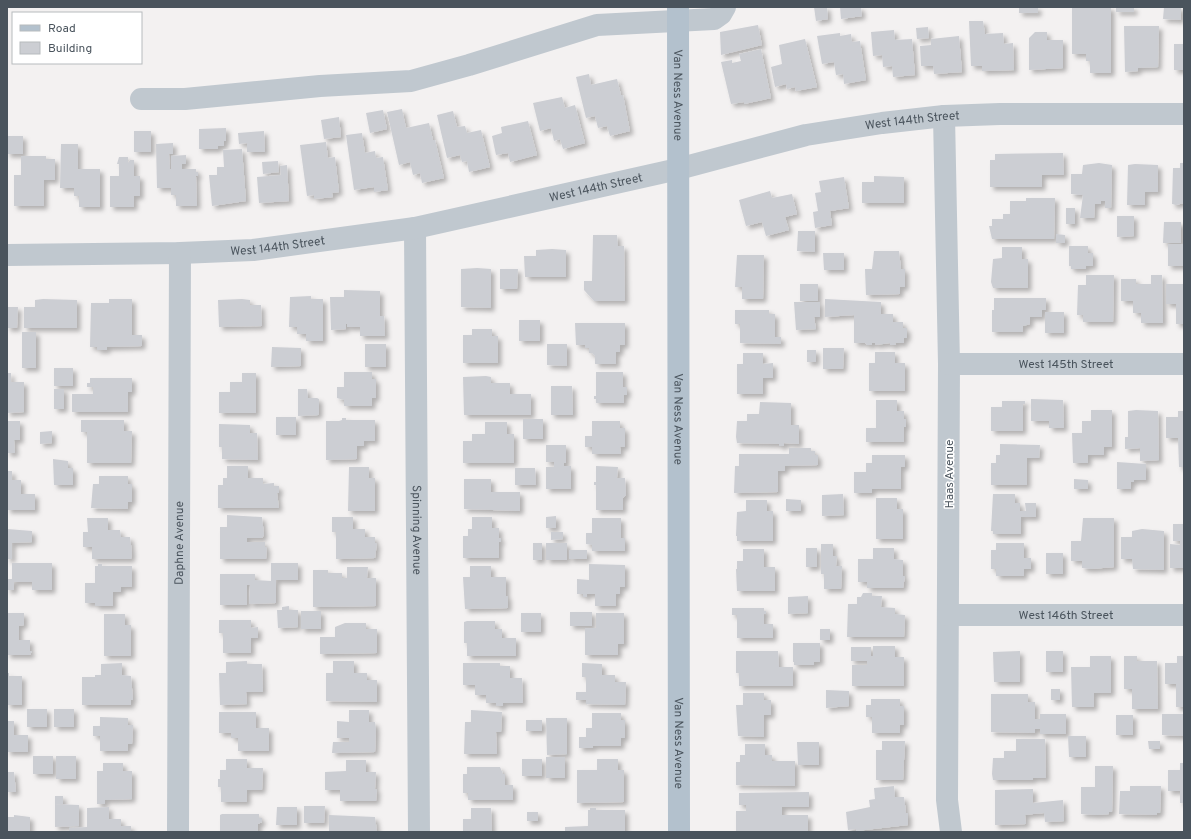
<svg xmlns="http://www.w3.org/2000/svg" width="1191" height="839" viewBox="0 0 1191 839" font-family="Overpass,sans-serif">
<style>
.building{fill:#ccced3;filter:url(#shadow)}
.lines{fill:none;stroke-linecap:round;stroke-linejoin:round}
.minor{stroke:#c0c8cf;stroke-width:22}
.major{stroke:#b3c1cd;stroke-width:22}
.labels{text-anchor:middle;stroke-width:3;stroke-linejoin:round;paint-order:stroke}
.street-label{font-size:12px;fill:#4a545d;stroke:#fff}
</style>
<defs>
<filter id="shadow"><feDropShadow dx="3.5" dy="3.5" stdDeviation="2" flood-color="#0004"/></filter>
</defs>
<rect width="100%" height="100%" fill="#f3f1f1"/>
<path class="building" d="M 814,7 L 827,7 L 828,19 L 816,21 Z
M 840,7 L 861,7 L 862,16 L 841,19 Z
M 1019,7 L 1038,7 L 1038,13 L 1019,13 Z
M 1072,7 L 1111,7 L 1111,73 L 1090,73 L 1090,61 L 1086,61 L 1086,54 L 1072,54 Z
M 1116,7 L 1134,7 L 1134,12 L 1116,12 Z
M 1164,7 L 1181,7 L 1181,20 L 1163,19 Z
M 969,21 L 983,21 L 985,34 L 1003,33 L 1004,44 L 1013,43 L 1014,70 L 982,71 L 982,66 L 971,66 Z
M 758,25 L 762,45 L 721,55 L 720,32 Z
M 1124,26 L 1159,26 L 1158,67 L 1138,68 L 1138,71 L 1125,72 Z
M 928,27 L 929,38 L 917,39 L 916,28 Z
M 894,30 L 895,40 L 912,39 L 915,75 L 893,77 L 892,66 L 883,67 L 882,55 L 873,56 L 871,32 Z
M 1035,32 L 1047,32 L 1047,40 L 1063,40 L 1063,68 L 1029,70 L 1029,38 Z
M 840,33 L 840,36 L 851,34 L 852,42 L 860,41 L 866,80 L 844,84 L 843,74 L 836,75 L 834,62 L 822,64 L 817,36 Z
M 959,36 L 962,72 L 934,74 L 933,66 L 921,66 L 920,46 L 931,45 L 931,39 Z
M 805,39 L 817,87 L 796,91 L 795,87 L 787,89 L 786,84 L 775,87 L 771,67 L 782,64 L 779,45 Z
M 1174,44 L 1184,44 L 1184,70 L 1174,70 Z
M 761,49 L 771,98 L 744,104 L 744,102 L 731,104 L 721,62 L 732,60 L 732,63 L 741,61 L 739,54 Z
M 589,74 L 591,85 L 617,79 L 621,95 L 623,95 L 630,131 L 610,136 L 607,126 L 598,128 L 595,116 L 586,118 L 576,77 Z
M 562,97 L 565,108 L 575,105 L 585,143 L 563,149 L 560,139 L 554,141 L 551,128 L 540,131 L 533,103 Z
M 402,109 L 406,128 L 429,123 L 433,140 L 435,140 L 444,178 L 422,183 L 420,173 L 413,175 L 410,162 L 399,165 L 387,112 Z
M 383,110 L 387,129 L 370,133 L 366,113 Z
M 453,111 L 457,127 L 465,126 L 467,133 L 481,130 L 490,167 L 469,172 L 467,161 L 462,162 L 460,155 L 447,158 L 437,115 Z
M 339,117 L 341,137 L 324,139 L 321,120 Z
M 528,121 L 537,155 L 510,162 L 508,153 L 496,155 L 492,136 L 502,133 L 501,127 Z
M 226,128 L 226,141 L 224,141 L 224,146 L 218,146 L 218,149 L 199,149 L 199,129 Z
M 134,131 L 151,131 L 151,152 L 134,152 Z
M 264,131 L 265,152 L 247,152 L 247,143 L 239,144 L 238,133 Z
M 362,133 L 365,153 L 375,151 L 376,158 L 383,157 L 388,190 L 374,192 L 374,187 L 354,190 L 346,135 Z
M 7,136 L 23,136 L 23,154 L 7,154 Z
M 326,142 L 328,158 L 335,157 L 339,192 L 332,193 L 333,197 L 314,199 L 314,195 L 307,196 L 300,145 Z
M 173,143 L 173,154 L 169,154 L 170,169 L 171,169 L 171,156 L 186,155 L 186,164 L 182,164 L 182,169 L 196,169 L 196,172 L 198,172 L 198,176 L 196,176 L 197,206 L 176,206 L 176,195 L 171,195 L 171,188 L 157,188 L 156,144 Z
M 61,144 L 78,144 L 78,169 L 100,169 L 100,207 L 79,207 L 79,196 L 74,196 L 74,188 L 60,188 Z
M 242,149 L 246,201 L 212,206 L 209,175 L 217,175 L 217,167 L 224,167 L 223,150 Z
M 1063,153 L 1064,175 L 1042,175 L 1042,187 L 990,187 L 990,160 L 995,160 L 995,154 Z
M 21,156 L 46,156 L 46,159 L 55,159 L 55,180 L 44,180 L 44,206 L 14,206 L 14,175 L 21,175 Z
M 119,157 L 128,157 L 128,163 L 130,160 L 134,160 L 134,176 L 140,176 L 140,196 L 134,196 L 134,207 L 110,207 L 110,176 L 119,176 L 119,164 L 117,164 Z
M 278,161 L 279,172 L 263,174 L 262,162 Z
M 1099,163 L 1112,165 L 1111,208 L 1105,208 L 1105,201 L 1101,201 L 1101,204 L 1095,204 L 1094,218 L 1080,218 L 1083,195 L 1071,194 L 1071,174 L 1082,174 L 1083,165 Z
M 1180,163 L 1184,163 L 1184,203 L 1176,205 L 1172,204 L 1173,168 L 1180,168 Z
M 1135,164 L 1158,165 L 1158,192 L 1145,192 L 1145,205 L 1127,205 L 1128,165 Z
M 287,165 L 289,201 L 259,203 L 257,177 L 281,175 L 280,166 Z
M 874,176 L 904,177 L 904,203 L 862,203 L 862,182 L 874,182 Z
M 844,177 L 849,208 L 830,211 L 832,225 L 815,228 L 813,212 L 818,211 L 815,193 L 821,192 L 819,181 Z
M 770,191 L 772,198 L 792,194 L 797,214 L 785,217 L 789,230 L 766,236 L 762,222 L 746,226 L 739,200 Z
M 1026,198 L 1055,198 L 1054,239 L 992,239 L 989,226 L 992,226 L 992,219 L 1003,219 L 1003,214 L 1010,214 L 1010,201 L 1026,201 Z
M 1066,208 L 1075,208 L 1075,224 L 1066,224 Z
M 1117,216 L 1134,216 L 1134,236 L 1117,237 Z
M 1164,222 L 1181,222 L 1181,243 L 1163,243 Z
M 798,231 L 815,231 L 815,252 L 797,251 Z
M 1056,234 L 1065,235 L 1065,243 L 1056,243 Z
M 593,235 L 617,235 L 618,246 L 624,246 L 625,301 L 594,301 L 584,290 L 584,281 L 592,281 Z
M 1168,244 L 1184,244 L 1184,266 L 1168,266 Z
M 1069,246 L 1088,246 L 1088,253 L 1093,253 L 1093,266 L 1086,266 L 1086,269 L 1071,269 L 1071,266 L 1069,266 Z
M 1002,247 L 1022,247 L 1022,259 L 1028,259 L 1028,288 L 993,288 L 991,282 L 993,259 L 1002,258 Z
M 552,249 L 566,250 L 566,277 L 525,277 L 524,256 L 536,256 L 536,250 Z
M 874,251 L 899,251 L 901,269 L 905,269 L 905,287 L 900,287 L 900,294 L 866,295 L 865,269 L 872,269 Z
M 823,253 L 844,253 L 844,270 L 824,270 Z
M 737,255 L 764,255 L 763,299 L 742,299 L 742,287 L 735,287 Z
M 477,268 L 491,269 L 491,308 L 461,307 L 461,269 Z
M 500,269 L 518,269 L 517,289 L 500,289 Z
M 1086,275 L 1114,275 L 1113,322 L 1083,322 L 1083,315 L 1077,315 L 1078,285 L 1086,285 Z
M 1151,275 L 1162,275 L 1163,323 L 1141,323 L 1141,313 L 1133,313 L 1133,301 L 1121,301 L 1121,279 L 1136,279 L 1136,284 L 1151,284 Z
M 800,284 L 818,284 L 818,301 L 800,301 Z
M 1166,284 L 1184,284 L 1184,324 L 1176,324 L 1176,304 L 1166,304 Z
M 344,290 L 380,291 L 380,316 L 384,316 L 385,336 L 360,336 L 360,327 L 347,327 L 347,324 L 346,324 L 346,329 L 331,330 L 330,297 L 344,297 Z
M 311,296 L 311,299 L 323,299 L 323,341 L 306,341 L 306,334 L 297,334 L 297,327 L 289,327 L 290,297 Z
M 994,298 L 1046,298 L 1046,310 L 1042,310 L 1042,317 L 1030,317 L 1030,324 L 1023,326 L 1023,332 L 992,332 L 992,310 L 994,310 Z
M 43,299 L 77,300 L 77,328 L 24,328 L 24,307 L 35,307 L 35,300 Z
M 109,299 L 132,299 L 132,335 L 142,335 L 142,346 L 107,347 L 107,350 L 97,350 L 97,347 L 90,347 L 91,303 L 109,303 Z
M 242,299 L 250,300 L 250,305 L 261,305 L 262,326 L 219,327 L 218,300 Z
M 825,299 L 881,302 L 881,314 L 893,314 L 893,322 L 903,322 L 903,328 L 907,328 L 907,338 L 904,338 L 904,343 L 895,343 L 896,345 L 890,345 L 890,343 L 875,345 L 875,343 L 872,343 L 872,345 L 867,345 L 865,343 L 854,343 L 854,315 L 825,317 Z
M 794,302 L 820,302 L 820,317 L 814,317 L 816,329 L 796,330 Z
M 7,307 L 18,307 L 17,328 L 7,328 Z
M 735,310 L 769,310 L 769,314 L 775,314 L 775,337 L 781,337 L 781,344 L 740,343 L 740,324 L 735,324 Z
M 1045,312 L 1064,312 L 1064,333 L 1045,333 Z
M 519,320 L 540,320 L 540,341 L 519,341 Z
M 575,323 L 625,323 L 625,345 L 620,345 L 620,352 L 616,352 L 616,364 L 595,364 L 595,356 L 592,353 L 589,353 L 589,348 L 585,348 L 585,345 L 576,345 Z
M 472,329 L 492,329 L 492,336 L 498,336 L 498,363 L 463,363 L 463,335 L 472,335 Z
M 22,332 L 36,332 L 36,368 L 22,368 Z
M 365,344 L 386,344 L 386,367 L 365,367 Z
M 547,344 L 567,344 L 567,366 L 547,365 Z
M 272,347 L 301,348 L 301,366 L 271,367 Z
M 823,348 L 844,348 L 843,369 L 823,369 Z
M 807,350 L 816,350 L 816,362 L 807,362 Z
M 875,352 L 895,352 L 895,363 L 905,363 L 905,391 L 869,391 L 869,363 L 875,363 Z
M 743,353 L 763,353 L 763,364 L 773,363 L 773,378 L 763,378 L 763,394 L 737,394 L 737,364 L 743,364 Z
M 54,368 L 73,368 L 73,386 L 54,386 Z
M 344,372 L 372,372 L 372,379 L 376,379 L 376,398 L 372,398 L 372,406 L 344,406 L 344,400 L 337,398 L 337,387 L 344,387 Z
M 596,372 L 623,372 L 623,387 L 627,387 L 627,395 L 624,395 L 624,403 L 596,403 L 596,399 L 594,399 L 594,396 L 596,396 Z
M 7,373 L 11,373 L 11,382 L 24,382 L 24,412 L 7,413 Z
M 242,373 L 256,373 L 256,413 L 219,413 L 219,392 L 230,392 L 230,382 L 242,382 Z
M 486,376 L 491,377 L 491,383 L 510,383 L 510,394 L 531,394 L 531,415 L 464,415 L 463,377 Z
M 90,378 L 132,378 L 132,392 L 128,392 L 128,412 L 72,412 L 72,394 L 93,394 L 93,387 L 87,387 L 87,383 L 90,383 Z
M 551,386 L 572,386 L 573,415 L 551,415 Z
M 54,389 L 64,389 L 64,409 L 54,409 Z
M 298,389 L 307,389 L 308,398 L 317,398 L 319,399 L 319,413 L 318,415 L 298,416 Z
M 1031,399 L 1063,400 L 1064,428 L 1049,428 L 1049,421 L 1031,421 Z
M 876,400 L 897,400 L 897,411 L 904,411 L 904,419 L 906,419 L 906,427 L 904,427 L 904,442 L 866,442 L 866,428 L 876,428 Z
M 1002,401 L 1025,401 L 1025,404 L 1023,404 L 1023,431 L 991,431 L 991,407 L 1002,407 Z
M 760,402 L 791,403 L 791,425 L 799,425 L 799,444 L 784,443 L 784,446 L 779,446 L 779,444 L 737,443 L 736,437 L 737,421 L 747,421 L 747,414 L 759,414 Z
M 1091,410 L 1112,410 L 1112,447 L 1104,447 L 1104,455 L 1088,455 L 1088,463 L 1073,463 L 1072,433 L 1082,433 L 1082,421 L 1091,421 Z
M 1136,410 L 1158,411 L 1159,460 L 1140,461 L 1140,448 L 1125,449 L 1125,437 L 1128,437 L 1128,411 Z
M 1178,411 L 1184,411 L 1184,467 L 1179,467 L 1178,438 L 1166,438 L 1166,417 L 1178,417 Z
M 276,417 L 296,417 L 296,435 L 276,435 Z
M 342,418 L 346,418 L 346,420 L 375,420 L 375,441 L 364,441 L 364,446 L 357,446 L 357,459 L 326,460 L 326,421 L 339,421 L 342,420 Z
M 523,419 L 543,419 L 543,439 L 523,439 Z
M 81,420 L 124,420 L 124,431 L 132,431 L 131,463 L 87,463 L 87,432 L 81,432 Z
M 7,421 L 20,421 L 20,440 L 14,440 L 15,453 L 7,453 Z
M 592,421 L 620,421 L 620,428 L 625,428 L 625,447 L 620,447 L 621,454 L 592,454 L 592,447 L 585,447 L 585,436 L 592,436 Z
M 485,422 L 507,422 L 507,434 L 514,434 L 514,463 L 463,463 L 463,441 L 472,441 L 472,434 L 485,434 Z
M 219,424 L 250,425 L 250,433 L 257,433 L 258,460 L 222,459 L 222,447 L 219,447 Z
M 52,431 L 52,443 L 40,444 L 40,432 Z
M 1000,444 L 1040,445 L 1039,458 L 1027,458 L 1027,485 L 991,485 L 991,463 L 996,463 L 996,455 L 1000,455 Z
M 546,445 L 566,445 L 566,463 L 564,463 L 564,466 L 571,466 L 571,489 L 546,489 L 546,467 L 554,467 L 554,462 L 546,462 Z
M 789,448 L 811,448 L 811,451 L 815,451 L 815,455 L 818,455 L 818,465 L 785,466 L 785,471 L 778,471 L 778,492 L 734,493 L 735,466 L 739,466 L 739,454 L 789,454 Z
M 872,455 L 905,455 L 905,467 L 901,467 L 901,489 L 872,489 L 872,493 L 854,493 L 854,472 L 866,472 L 866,463 L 872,463 Z
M 53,459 L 68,461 L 68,468 L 73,468 L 73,485 L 54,485 Z
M 1117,462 L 1146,464 L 1146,480 L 1134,480 L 1134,482 L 1131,482 L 1131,489 L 1117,489 Z
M 227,466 L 248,466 L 248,478 L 263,478 L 263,484 L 274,483 L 274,486 L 279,486 L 279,493 L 277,493 L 279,508 L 218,508 L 218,485 L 223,485 L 223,478 L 227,478 Z
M 596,466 L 618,467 L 617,478 L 625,478 L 626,495 L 623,498 L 623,510 L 596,510 L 596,485 L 594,485 L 594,482 L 596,482 Z
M 349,467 L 369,467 L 369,478 L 375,478 L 375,511 L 348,511 Z
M 515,468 L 535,468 L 536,485 L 515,485 Z
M 7,471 L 12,471 L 12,480 L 21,480 L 21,494 L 35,494 L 35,510 L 7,510 Z
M 99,476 L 128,476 L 128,484 L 132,484 L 132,502 L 128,502 L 128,509 L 91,508 L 93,484 L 99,484 Z
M 464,479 L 491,479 L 491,492 L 520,492 L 520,511 L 464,509 Z
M 1074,479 L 1088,480 L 1088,489 L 1074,489 Z
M 843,494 L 844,515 L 822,516 L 822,495 Z
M 993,494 L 1015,494 L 1015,503 L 1020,503 L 1020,511 L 1026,511 L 1025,503 L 1036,503 L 1036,517 L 1021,517 L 1021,534 L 993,534 L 993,531 L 991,531 Z
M 876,498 L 897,498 L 897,509 L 903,509 L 903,539 L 876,539 Z
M 786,499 L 801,500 L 801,511 L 786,511 Z
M 746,500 L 767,500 L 767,511 L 773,511 L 773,541 L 737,541 L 737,536 L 736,536 L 737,512 L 746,511 Z
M 227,515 L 262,517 L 264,535 L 262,538 L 247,538 L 247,542 L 265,542 L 265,547 L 267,547 L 266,559 L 220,559 L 220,527 L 227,527 Z
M 556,516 L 556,528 L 546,528 L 546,517 Z
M 332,517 L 353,517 L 353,529 L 365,529 L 365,537 L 375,537 L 375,543 L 377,543 L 375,558 L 336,559 L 336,532 L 332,532 Z
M 472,517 L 492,517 L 492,528 L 499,528 L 499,538 L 501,538 L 501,542 L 499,542 L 499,558 L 463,558 L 463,536 L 468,536 L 468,529 L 472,529 Z
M 87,518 L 108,518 L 108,530 L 120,530 L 121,537 L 130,537 L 132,553 L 131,559 L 92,559 L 92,547 L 83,547 L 83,532 L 88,532 Z
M 592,518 L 621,518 L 621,538 L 625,538 L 625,551 L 592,551 L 592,545 L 586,544 L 586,533 L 592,533 Z
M 1083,518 L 1114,518 L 1114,567 L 1091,569 L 1082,568 L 1082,561 L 1071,561 L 1071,541 L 1081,541 Z
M 1173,524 L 1184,524 L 1184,568 L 1170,568 L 1170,544 L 1180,545 L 1180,541 L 1173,541 Z
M 7,529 L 32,531 L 32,542 L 12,543 L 12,559 L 7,559 Z
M 1142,529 L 1164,531 L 1164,570 L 1133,569 L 1132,559 L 1121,559 L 1121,537 L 1132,537 L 1132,531 Z
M 551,532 L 563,532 L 563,539 L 551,540 Z
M 533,543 L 542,543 L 542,560 L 533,560 Z
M 546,543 L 567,543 L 567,560 L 546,560 Z
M 996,543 L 1024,543 L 1024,558 L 1031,558 L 1031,569 L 1024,569 L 1024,576 L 996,576 L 996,569 L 991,569 L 991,550 L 996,550 Z
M 821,544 L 833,544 L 833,556 L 837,556 L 836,566 L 842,566 L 841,589 L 824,589 L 824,574 L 821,574 Z
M 806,548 L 817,548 L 817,567 L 806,567 Z
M 873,548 L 894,548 L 894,559 L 903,560 L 903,576 L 905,576 L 903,588 L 867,588 L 867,582 L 858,582 L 858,559 L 873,559 Z
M 743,549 L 764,549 L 764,567 L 775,567 L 775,591 L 737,591 L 736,569 L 737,569 L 737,561 L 743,561 Z
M 569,550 L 587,550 L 587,559 L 569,559 Z
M 1046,553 L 1063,553 L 1063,574 L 1046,574 Z
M 12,563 L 52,563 L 52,590 L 32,590 L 32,582 L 14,582 L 14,590 L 7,590 L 7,579 L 12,579 Z
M 271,563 L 298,563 L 298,580 L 276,580 L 276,603 L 249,604 L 250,585 L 247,585 L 247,605 L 220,605 L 220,574 L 255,574 L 255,580 L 271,581 Z
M 98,564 L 102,564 L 102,566 L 132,566 L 132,587 L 121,587 L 121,592 L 113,592 L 113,606 L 95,606 L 95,603 L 85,603 L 85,583 L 95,583 L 95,566 L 98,566 Z
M 589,564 L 625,565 L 625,587 L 620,587 L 620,594 L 616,594 L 616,606 L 595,606 L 595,594 L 587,594 L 587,597 L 583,597 L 583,594 L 577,594 L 577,579 L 589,580 Z
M 470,566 L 491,566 L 491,577 L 506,577 L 506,596 L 508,596 L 508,608 L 465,609 L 463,577 L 470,577 Z
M 347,567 L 368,567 L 367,578 L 376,578 L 376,606 L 313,607 L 313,570 L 328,570 L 328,573 L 342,573 L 342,578 L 347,578 Z
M 863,593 L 872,593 L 872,596 L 882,596 L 881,607 L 895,608 L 895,614 L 905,615 L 904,637 L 847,637 L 848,604 L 857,604 L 857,597 L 861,597 Z
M 808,596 L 808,613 L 788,614 L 788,597 Z
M 289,606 L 289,610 L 298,610 L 298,627 L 278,628 L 277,610 L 282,610 L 282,607 Z
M 732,608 L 764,608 L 764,611 L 766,611 L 766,614 L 764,614 L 764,624 L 773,624 L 773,638 L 737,638 L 737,615 L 732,615 Z
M 301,611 L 321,611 L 321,629 L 301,629 Z
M 570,612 L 592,612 L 592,626 L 570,626 Z
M 7,613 L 24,613 L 24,625 L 19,626 L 19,640 L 30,640 L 30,651 L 32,651 L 30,655 L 7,655 Z
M 521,613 L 541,613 L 541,632 L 521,632 Z
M 596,613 L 624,613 L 624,644 L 618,644 L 618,655 L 585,655 L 585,628 L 596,628 Z
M 104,614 L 125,614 L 125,625 L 131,625 L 131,656 L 104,656 Z
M 219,620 L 251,620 L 251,628 L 258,627 L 258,638 L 251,638 L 251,653 L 223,653 L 223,633 L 219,633 Z
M 467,621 L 495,621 L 495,629 L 502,629 L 502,638 L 516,638 L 516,656 L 467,656 L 467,643 L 464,643 L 464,622 Z
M 345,623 L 366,623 L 366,629 L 377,629 L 377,653 L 320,654 L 320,637 L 335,637 L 335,627 Z
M 820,629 L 830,629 L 830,640 L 820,640 Z
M 793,643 L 820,643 L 820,662 L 814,662 L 814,665 L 794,665 L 794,662 L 793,662 Z
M 873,646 L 895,646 L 895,657 L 904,657 L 904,686 L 852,686 L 852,665 L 867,665 L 867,661 L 851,661 L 851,647 L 871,647 L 871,656 L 873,656 Z
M 736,651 L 778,651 L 779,667 L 793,667 L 793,686 L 739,686 L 739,673 L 736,673 Z
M 1020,651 L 1020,682 L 994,682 L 993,652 Z
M 1046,651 L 1063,651 L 1063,672 L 1046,672 Z
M 1090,656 L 1111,656 L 1111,693 L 1094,693 L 1094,707 L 1072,707 L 1071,667 L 1090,667 Z
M 1124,656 L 1137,656 L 1137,661 L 1157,661 L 1158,709 L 1132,709 L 1132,689 L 1124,689 Z
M 1177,656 L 1184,656 L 1184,707 L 1176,707 L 1176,684 L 1165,684 L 1165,663 L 1177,663 Z
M 247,661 L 247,664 L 262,664 L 263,692 L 246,692 L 247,704 L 220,705 L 219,673 L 226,673 L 226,662 Z
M 333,661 L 354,661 L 354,673 L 367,673 L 367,680 L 377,680 L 377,702 L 326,701 L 326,673 L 333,673 Z
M 122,663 L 122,675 L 131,676 L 133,700 L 131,700 L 131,705 L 82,705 L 82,677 L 95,677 L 95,675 L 101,675 L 101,664 Z
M 463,663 L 500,663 L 500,666 L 510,666 L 510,678 L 522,678 L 523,703 L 503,703 L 503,706 L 496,706 L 496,703 L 486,703 L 486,695 L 475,695 L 475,685 L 463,685 Z
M 582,663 L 602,664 L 602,675 L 615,675 L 615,682 L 626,682 L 625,705 L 586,704 L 586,700 L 576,700 L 576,692 L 586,692 L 586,677 L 582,677 Z
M 7,673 L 9,673 L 9,676 L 22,676 L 22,705 L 7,705 Z
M 1051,689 L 1060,689 L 1060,700 L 1051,700 Z
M 826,690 L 849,691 L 849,706 L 826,708 Z
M 743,693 L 764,693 L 764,700 L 771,700 L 771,715 L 764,715 L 764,737 L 738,736 L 736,705 L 743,705 Z
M 991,694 L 1028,694 L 1028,702 L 1035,702 L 1035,719 L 1040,719 L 1040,714 L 1066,714 L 1066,734 L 1040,734 L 1040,729 L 1035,729 L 1035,733 L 991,732 Z
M 871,699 L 900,699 L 900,706 L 904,706 L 904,725 L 900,725 L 900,733 L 872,733 L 872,717 L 866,717 L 866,705 L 871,705 Z
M 27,709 L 47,709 L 47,727 L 27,727 Z
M 54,709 L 74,709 L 74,727 L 54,727 Z
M 349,710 L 369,710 L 369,722 L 375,722 L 376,729 L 375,752 L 332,753 L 333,742 L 349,742 L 349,738 L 337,738 L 337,721 L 349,722 Z
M 471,710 L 502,712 L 501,732 L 496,732 L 497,754 L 464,754 L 465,722 L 471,722 Z
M 219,712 L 256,712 L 256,728 L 269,728 L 269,751 L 238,751 L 238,738 L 231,738 L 231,733 L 219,733 Z
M 592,713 L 621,713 L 621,720 L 625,720 L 625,738 L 621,738 L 621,746 L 593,746 L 593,748 L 579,748 L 579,737 L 586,737 L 586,728 L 592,728 Z
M 1162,714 L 1184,714 L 1183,736 L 1162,735 Z
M 1116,715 L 1133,715 L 1133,735 L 1116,735 Z
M 100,717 L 128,718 L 128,725 L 133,725 L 132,744 L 128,744 L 128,751 L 100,751 L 100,736 L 93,736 L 93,726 L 100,726 Z
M 546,718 L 567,718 L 567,754 L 547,755 Z
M 526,720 L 542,720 L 542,731 L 526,731 Z
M 7,721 L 14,721 L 14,735 L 28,735 L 28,752 L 7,752 Z
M 1068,736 L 1086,736 L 1086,757 L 1069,757 Z
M 1016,739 L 1045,739 L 1046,778 L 1033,778 L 1033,780 L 993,780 L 992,774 L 993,758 L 1004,758 L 1004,751 L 1016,751 Z
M 882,741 L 905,741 L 903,780 L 876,780 L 876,750 L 882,750 Z
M 1148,741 L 1160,741 L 1160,749 L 1149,749 Z
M 797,742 L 819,742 L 819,765 L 798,765 Z
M 745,744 L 765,744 L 765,755 L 772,755 L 772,761 L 795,761 L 795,786 L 736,785 L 736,762 L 740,762 L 740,755 L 745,755 Z
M 33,756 L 53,756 L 53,774 L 33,774 Z
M 56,756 L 76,756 L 76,779 L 56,779 Z
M 546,757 L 565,757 L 565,778 L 546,778 Z
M 226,759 L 247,759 L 247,768 L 263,768 L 262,790 L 247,790 L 247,802 L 221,802 L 221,787 L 218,787 L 218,779 L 220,779 L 220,770 L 226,770 Z
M 522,759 L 542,759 L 542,776 L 522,776 Z
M 597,759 L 618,759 L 618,770 L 624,770 L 624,802 L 577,803 L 577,770 L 597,770 Z
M 346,760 L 366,760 L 366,772 L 376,772 L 375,789 L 377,789 L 376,801 L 340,801 L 340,790 L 325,790 L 325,772 L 346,771 Z
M 103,763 L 123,763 L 123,771 L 132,771 L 132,799 L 105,800 L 105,804 L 97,804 L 97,771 L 103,771 Z
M 1180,763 L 1184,763 L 1184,803 L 1180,803 L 1180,791 L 1168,791 L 1168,770 L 1180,770 Z
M 1095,766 L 1113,766 L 1112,812 L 1109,812 L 1109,814 L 1096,815 L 1081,814 L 1081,787 L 1095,787 Z
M 467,767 L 500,767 L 503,774 L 505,774 L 505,785 L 513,785 L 513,800 L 468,800 L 468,793 L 463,793 L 463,774 L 467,774 Z
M 7,772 L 14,772 L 16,792 L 7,792 Z
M 894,786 L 895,797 L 904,797 L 906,813 L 908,813 L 908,825 L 856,831 L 856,829 L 848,830 L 846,812 L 870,807 L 869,800 L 875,799 L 874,788 Z
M 1130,786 L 1161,786 L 1160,813 L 1157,813 L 1157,815 L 1119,814 L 1120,791 L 1130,791 Z
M 1033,789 L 1033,803 L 1063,800 L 1064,821 L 1045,822 L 1044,813 L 1033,814 L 1025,815 L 1026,824 L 995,825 L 995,790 Z
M 809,792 L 809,807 L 782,807 L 782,815 L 808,815 L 808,832 L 736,832 L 736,811 L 746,811 L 746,805 L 739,805 L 739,793 Z
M 55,796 L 63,796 L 63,804 L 55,804 Z
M 55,804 L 79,805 L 79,826 L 55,827 Z
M 304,806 L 325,806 L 324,823 L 304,823 Z
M 109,807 L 109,819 L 121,819 L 121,826 L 131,826 L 131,832 L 69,832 L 69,828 L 87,827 L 87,808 Z
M 277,807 L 297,807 L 297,825 L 276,825 Z
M 471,808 L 491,808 L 492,832 L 463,832 L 463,819 L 471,819 Z
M 590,808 L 596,808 L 596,810 L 625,810 L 625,832 L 565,832 L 565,827 L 588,826 L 588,810 L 590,810 Z
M 527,812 L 538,812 L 538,821 L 527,821 Z
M 222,814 L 259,814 L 259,818 L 262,818 L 262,822 L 258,824 L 258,832 L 220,832 L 220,815 Z
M 14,815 L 30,817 L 30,832 L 7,832 L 7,817 L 14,817 Z
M 329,815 L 375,817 L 377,832 L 329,832 Z"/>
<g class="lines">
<g class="minor">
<path d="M 141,99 L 185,99 L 320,86 L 411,81 L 469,65 L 597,25 L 714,19 L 721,14 L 725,7"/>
<path d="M 944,116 L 949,364 L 947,800 L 951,832"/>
<path id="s1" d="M 415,228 L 419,832"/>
<path id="s2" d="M 7,255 L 180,253 L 253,250 L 415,228 L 678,169 L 806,135 L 882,123 L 944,116 L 1000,114 L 1184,114"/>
<path id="s3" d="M 949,364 L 1184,364"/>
<path id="s4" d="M 948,615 L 1184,615"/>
<path id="s5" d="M 178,832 L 180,253"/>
</g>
<path class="major" id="s6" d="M 678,7 L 679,832"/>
</g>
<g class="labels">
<g class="street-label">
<text dy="4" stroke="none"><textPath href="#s6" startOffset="88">Van Ness Avenue</textPath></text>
<text dy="4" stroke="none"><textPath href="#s2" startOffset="919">West 144th Street</textPath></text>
<text dy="4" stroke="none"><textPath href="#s2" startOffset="595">West 144th Street</textPath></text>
<text dy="4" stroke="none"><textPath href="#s2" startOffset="271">West 144th Street</textPath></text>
<text dy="4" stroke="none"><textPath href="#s3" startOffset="117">West 145th Street</textPath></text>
<text dy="4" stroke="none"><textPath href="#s6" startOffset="412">Van Ness Avenue</textPath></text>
<text transform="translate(949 474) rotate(-90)" y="4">Haas Avenue</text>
<text dy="4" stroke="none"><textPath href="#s1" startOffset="302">Spinning Avenue</textPath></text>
<text dy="4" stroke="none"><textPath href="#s5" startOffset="289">Daphne Avenue</textPath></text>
<text dy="4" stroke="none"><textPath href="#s4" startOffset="118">West 146th Street</textPath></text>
<text dy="4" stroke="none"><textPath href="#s6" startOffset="736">Van Ness Avenue</textPath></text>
</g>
</g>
<rect width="1191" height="839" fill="none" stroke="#4a545d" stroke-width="16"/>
<rect x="12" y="12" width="130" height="52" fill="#ffffff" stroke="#b7bbbe"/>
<rect x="20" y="25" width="20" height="6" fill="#b3c1cd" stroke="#b7bbbe"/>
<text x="48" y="32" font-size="12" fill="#4a545d">Road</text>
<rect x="20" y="42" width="20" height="12" fill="#ccced3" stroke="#b7bbbe"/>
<text x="48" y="52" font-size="12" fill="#4a545d">Building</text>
</svg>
